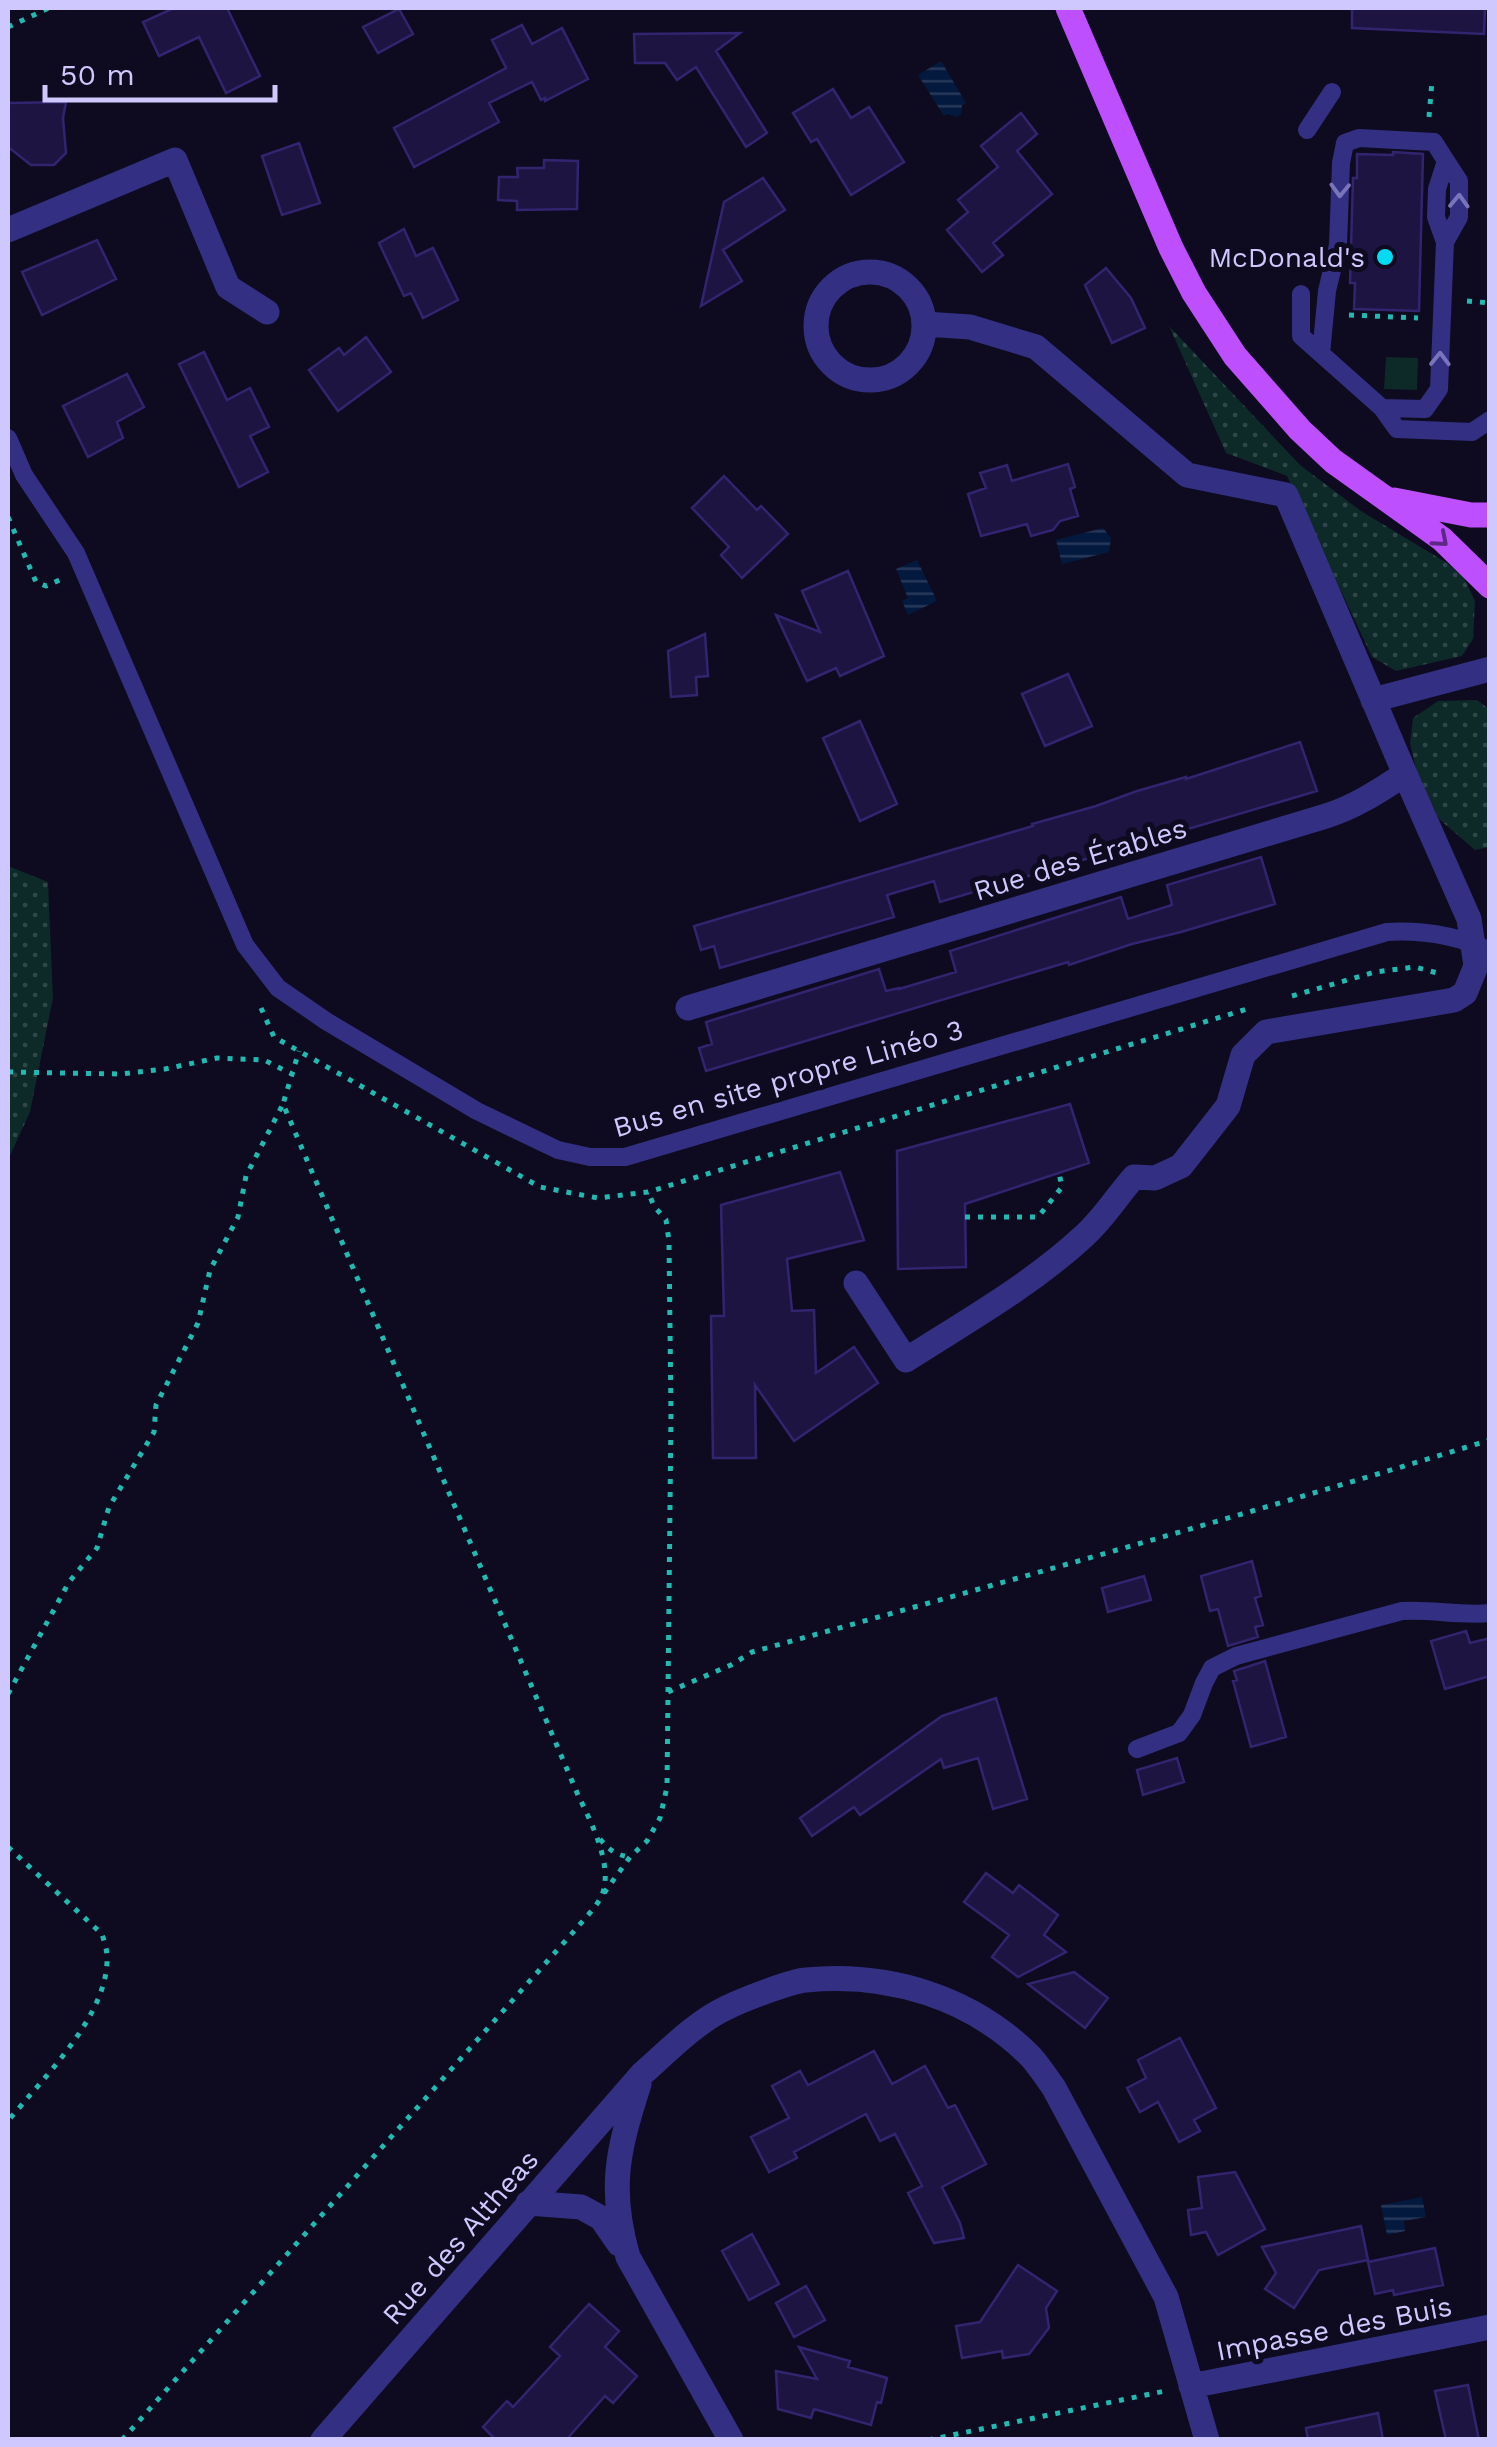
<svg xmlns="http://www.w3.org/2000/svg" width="1497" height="2447" viewBox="0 0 1497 2447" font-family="'Work Sans',sans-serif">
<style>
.grass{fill:url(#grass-dots)}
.green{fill:#0d2928}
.water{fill:url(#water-rules)}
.building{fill:#1d1442;stroke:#332470;stroke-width:2.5}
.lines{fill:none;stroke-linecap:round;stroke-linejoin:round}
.path{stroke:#21bab0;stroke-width:5;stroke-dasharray:5 8;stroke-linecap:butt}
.lane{stroke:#333083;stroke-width:18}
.street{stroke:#333083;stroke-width:25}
.primary{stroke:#bd4fff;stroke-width:25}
.oneway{stroke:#7974bb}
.oneway2{stroke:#5d2984}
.poi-dot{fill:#00dbf3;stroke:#0e0a1f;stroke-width:4}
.labels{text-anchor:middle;stroke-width:10;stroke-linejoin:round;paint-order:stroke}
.poi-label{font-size:28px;fill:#cec8ff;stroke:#0e0a1f;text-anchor:end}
.street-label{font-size:28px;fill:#cec8ff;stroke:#0e0a1f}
</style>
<defs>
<pattern id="grass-dots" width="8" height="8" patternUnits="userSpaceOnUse" patternTransform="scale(2.5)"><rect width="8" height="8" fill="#0d2928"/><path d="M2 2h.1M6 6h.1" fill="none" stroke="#2f4748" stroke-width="1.8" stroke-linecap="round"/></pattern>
<pattern id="water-rules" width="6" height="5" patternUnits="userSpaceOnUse" patternTransform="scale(2.5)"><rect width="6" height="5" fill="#04193e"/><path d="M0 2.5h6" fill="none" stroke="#27395b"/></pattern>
</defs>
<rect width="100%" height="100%" fill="#0e0a1f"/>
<path class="grass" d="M 1169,326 L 1300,465 L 1361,511 L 1447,563 L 1464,578 L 1475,601 L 1473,639 L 1462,656 L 1396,671 L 1372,657 L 1287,476 L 1226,453 Z
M 1477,700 L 1489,709 L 1489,847 L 1475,850 L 1439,819 L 1416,769 L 1410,743 L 1413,718 L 1438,701 Z
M 8,866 L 48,882 L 53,998 L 30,1112 L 8,1160 Z"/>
<path class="green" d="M 1386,357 L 1418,358 L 1417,390 L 1384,389 Z"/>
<path class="water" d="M 941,61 L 966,103 L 962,105 L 961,114 L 957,117 L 947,114 L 944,116 L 918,75 Z
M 1103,528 L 1111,538 L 1109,552 L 1062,564 L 1056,540 Z
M 917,560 L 937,601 L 908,615 L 902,601 L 908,598 L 896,569 Z
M 1422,2197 L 1426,2217 L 1404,2221 L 1405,2231 L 1387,2235 L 1381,2205 Z"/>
<path class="building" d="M 174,8 L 227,8 L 260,76 L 226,93 L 199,37 L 159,56 L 143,22 Z
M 1352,8 L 1485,8 L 1484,34 L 1352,28 Z
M 399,9 L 413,34 L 378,53 L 363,27 Z
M 522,25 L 532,44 L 562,28 L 588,79 L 545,101 L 545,98 L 541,100 L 532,82 L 489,103 L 499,122 L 414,167 L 394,128 L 506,68 L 492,40 Z
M 740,33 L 716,51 L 767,133 L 746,147 L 696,67 L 677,80 L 665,63 L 635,63 L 634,34 Z
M 833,89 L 851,118 L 869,107 L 904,162 L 851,195 L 817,139 L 811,142 L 793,113 Z
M 66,102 L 63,118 L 66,153 L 54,165 L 31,165 L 8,147 L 8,103 Z
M 1021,113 L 1037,134 L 1017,151 L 1052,194 L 993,243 L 1003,255 L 982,272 L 947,230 L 968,212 L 958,200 L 998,167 L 981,146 Z
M 299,143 L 320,203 L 282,215 L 262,156 Z
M 1393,152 L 1423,154 L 1419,311 L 1354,309 L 1355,283 L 1350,283 L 1353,178 L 1357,178 L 1357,154 L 1393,155 Z
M 544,160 L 578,161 L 577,209 L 517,210 L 517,201 L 498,200 L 499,177 L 518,177 L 517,168 L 544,168 Z
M 763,178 L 785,210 L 723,250 L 742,281 L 701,306 L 724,202 Z
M 404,229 L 416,256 L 433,248 L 458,300 L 423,318 L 411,293 L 404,296 L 379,243 Z
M 97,240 L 116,279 L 42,315 L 22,272 Z
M 1106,268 L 1131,298 L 1145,328 L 1112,343 L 1085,285 Z
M 366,337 L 391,372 L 338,411 L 309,370 L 339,348 L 344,355 Z
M 204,352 L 227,400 L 250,388 L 269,427 L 250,436 L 268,472 L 239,487 L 179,364 Z
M 127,374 L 144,407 L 117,422 L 123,438 L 88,457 L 63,406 Z
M 1068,464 L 1075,487 L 1070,489 L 1078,516 L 1060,521 L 1053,530 L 1031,536 L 1027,524 L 981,536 L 968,494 L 986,488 L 980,473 L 1007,465 L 1012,481 Z
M 724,476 L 757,510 L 761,506 L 788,534 L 742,578 L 721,555 L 729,547 L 692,508 Z
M 848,571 L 884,656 L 840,676 L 836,668 L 807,681 L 776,615 L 820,632 L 802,591 Z
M 705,634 L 708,676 L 696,677 L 697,695 L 671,697 L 668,651 Z
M 1068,674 L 1092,726 L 1045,746 L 1022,694 Z
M 860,721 L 897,804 L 860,821 L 823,738 Z
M 1300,742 L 1317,791 L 940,902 L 934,881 L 887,895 L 894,917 L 720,968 L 714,946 L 701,950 L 694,926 L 1033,826 L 1032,824 L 1096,806 L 1137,791 L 1186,777 L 1186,779 Z
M 1261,857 L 1275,904 L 1181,932 L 1132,944 L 1069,965 L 1068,962 L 706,1071 L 699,1048 L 712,1044 L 706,1022 L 879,969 L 886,991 L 899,988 L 899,989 L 956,972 L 950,951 L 1121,897 L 1128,919 L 1172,905 L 1167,885 Z
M 1070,1104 L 1089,1163 L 965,1204 L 966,1267 L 898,1269 L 897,1151 Z
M 840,1172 L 864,1240 L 787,1259 L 792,1311 L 814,1310 L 816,1373 L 854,1347 L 878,1383 L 794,1441 L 755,1385 L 756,1458 L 713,1458 L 711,1316 L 724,1316 L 721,1205 Z
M 1252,1561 L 1261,1596 L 1255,1598 L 1263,1625 L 1255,1627 L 1258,1637 L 1228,1646 L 1218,1609 L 1210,1611 L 1201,1576 Z
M 1144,1576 L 1151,1600 L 1108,1612 L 1102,1588 Z
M 1466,1631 L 1470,1643 L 1490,1638 L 1490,1676 L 1445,1689 L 1431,1641 Z
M 1265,1661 L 1286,1737 L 1251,1747 L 1233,1681 L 1237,1680 L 1234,1671 Z
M 996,1698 L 1027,1799 L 993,1809 L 978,1758 L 944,1768 L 941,1759 L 860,1815 L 854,1807 L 812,1836 L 800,1818 L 942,1716 Z
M 1177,1758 L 1184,1782 L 1143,1795 L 1137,1770 Z
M 986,1873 L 1013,1893 L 1019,1885 L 1058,1915 L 1044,1935 L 1066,1952 L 1018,1977 L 992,1957 L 1009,1935 L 964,1902 Z
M 1074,1972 L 1108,1998 L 1085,2028 L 1028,1984 Z
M 1180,2038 L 1216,2108 L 1194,2120 L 1200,2131 L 1179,2142 L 1158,2102 L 1140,2112 L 1127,2088 L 1146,2078 L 1138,2060 Z
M 874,2051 L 892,2084 L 925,2066 L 948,2108 L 955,2105 L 986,2164 L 942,2187 L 960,2223 L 964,2238 L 934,2243 L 908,2193 L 922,2186 L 895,2134 L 880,2141 L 866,2114 L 794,2152 L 797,2158 L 769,2172 L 751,2137 L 789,2118 L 772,2086 L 800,2071 L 808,2085 Z
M 1235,2172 L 1265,2229 L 1218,2255 L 1206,2232 L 1191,2235 L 1188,2210 L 1202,2208 L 1198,2177 Z
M 1361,2226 L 1368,2260 L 1319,2270 L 1294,2308 L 1265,2289 L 1276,2273 L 1262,2247 Z
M 752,2234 L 779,2284 L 749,2300 L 722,2251 Z
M 1435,2248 L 1443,2285 L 1394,2295 L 1393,2290 L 1375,2294 L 1368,2262 Z
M 1018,2265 L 1057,2291 L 1046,2308 L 1049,2328 L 1029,2354 L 1003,2358 L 1002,2351 L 962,2358 L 956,2326 L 980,2322 Z
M 806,2286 L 825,2320 L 794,2337 L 776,2303 Z
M 589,2304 L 619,2331 L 605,2347 L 637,2376 L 613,2403 L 605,2396 L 566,2440 L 496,2440 L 483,2427 L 507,2401 L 513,2407 L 560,2356 L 550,2347 Z
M 799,2347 L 850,2361 L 848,2367 L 887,2378 L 881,2403 L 877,2402 L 871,2425 L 814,2409 L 811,2418 L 778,2409 L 776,2371 L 817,2379 Z
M 1468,2385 L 1479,2440 L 1446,2440 L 1435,2391 Z
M 1378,2413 L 1383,2440 L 1308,2440 L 1306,2428 Z"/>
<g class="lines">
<path class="path" d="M 8,27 L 49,8
M 1429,117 L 1432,81
M 1467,301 L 1490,303
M 1349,315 L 1418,318
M 8,517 L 36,582 L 46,586 L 64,578
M 1292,996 L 1375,972 L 1415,967 L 1441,974
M 261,1008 L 274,1037 L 540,1187 L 598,1198 L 648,1192 L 1247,1009
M 8,1072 L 120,1074 L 165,1069 L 217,1058 L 264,1060 L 292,1074
M 965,1217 L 1038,1217 L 1062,1187 L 1059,1173
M 668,1692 L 731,1665 L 752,1652 C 999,1584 1245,1515 1490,1440
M 8,1694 L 69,1582 L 97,1548 L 109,1507 L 154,1432 L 156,1405 L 198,1323 L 210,1270 L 238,1217 L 246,1176 L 283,1104
M 600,1839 C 609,1850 616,1855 630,1857
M 8,1847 L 102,1934 C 104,1941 107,1949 107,1957 C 109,2015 42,2079 8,2121
M 604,1893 L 630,1857 L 647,1841 L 660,1818 L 667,1787 L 671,1414 L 669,1241 L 666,1220 L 654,1206 L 648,1192
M 122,2440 L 575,1930 C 583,1920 595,1909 601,1897 C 615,1868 591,1822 578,1795 L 283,1104 L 299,1051
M 928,2440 L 1165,2391"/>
<path class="lane" d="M 1307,130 L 1332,92
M 1445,242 L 1459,217 L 1459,181 L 1446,161
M 1301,294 L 1301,336 L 1382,408 L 1397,429 L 1472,432 L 1490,420
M 1321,354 L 1327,291 L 1338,245 L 1341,163 L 1345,143 L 1359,138 L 1434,142 L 1446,161 L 1437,189 L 1436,217 L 1445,242 L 1439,389 L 1425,409 L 1382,408
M 8,438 L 24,475 L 76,553 L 245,945 L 278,988 L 326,1021 L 477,1111 L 558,1150 L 590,1157 L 625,1157 L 1387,932 C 1423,930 1456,935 1490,951
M 1137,1749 L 1179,1733 L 1192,1715 L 1204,1683 L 1212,1668 L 1236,1656 L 1402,1611 C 1432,1609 1460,1616 1490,1613"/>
<path class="street" d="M 8,230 L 175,160 L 228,287 L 267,312
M816 326a54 54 0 1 1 108 0a54 54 0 1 1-108 0Z
M 1373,700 L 1490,669
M 688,1008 L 1326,816 C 1355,807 1379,791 1405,774
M 856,1283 L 906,1360 C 967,1321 1031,1285 1084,1236 C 1104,1218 1117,1196 1134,1177 L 1155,1178 L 1181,1166 L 1228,1106 L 1243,1055 L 1266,1032 L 1454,1000 L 1465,993 L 1476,966 L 1469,919 L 1405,774 L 1286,495 L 1187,475 L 1036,347 L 970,327 L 925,324
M 639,2084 C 618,2150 608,2188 628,2257 L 731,2440
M 528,2203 L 581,2207 L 601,2218 L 619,2244
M 1191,2386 L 1490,2327
M 323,2440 L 642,2074 C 667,2052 696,2022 726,2008 C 742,2000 791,1981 806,1980 C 888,1972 972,1997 1031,2057 C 1039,2066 1047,2078 1054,2088 L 1166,2297 L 1207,2440"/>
<path class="primary" d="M 1068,8 L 1171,248 L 1194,293 L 1235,356 L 1300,430 L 1333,461 L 1442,539 L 1490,586
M 1394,500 L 1471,515 L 1490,515"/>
</g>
<defs><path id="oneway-chevron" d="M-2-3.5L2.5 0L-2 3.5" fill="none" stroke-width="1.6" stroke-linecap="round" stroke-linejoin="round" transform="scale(2.5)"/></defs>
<g class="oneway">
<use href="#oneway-chevron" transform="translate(1340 190) rotate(92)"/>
<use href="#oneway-chevron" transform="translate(1459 201) rotate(-88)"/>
<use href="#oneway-chevron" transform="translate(1440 359) rotate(-89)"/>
</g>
<use class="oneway2" href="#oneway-chevron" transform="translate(1441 540) rotate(41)"/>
<circle class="poi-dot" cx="1385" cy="257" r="10"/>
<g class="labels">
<g class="poi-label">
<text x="1365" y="267">McDonald's</text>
</g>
<g class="street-label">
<text transform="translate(1080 859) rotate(-17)" y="10">Rue des Érables</text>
<text transform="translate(788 1078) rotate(-16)" y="10">Bus en site propre Linéo 3</text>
<text transform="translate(460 2237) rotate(-49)" y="10">Rue des Altheas</text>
<text transform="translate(1334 2328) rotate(-11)" y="10">Impasse des Buis</text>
</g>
</g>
<rect width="1497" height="2447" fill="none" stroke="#cec8ff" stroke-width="20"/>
<path d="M45 85v15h230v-15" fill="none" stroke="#cec8ff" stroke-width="5"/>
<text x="60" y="85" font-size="30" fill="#cec8ff" stroke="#0e0a1f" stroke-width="8" paint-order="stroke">50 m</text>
</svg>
